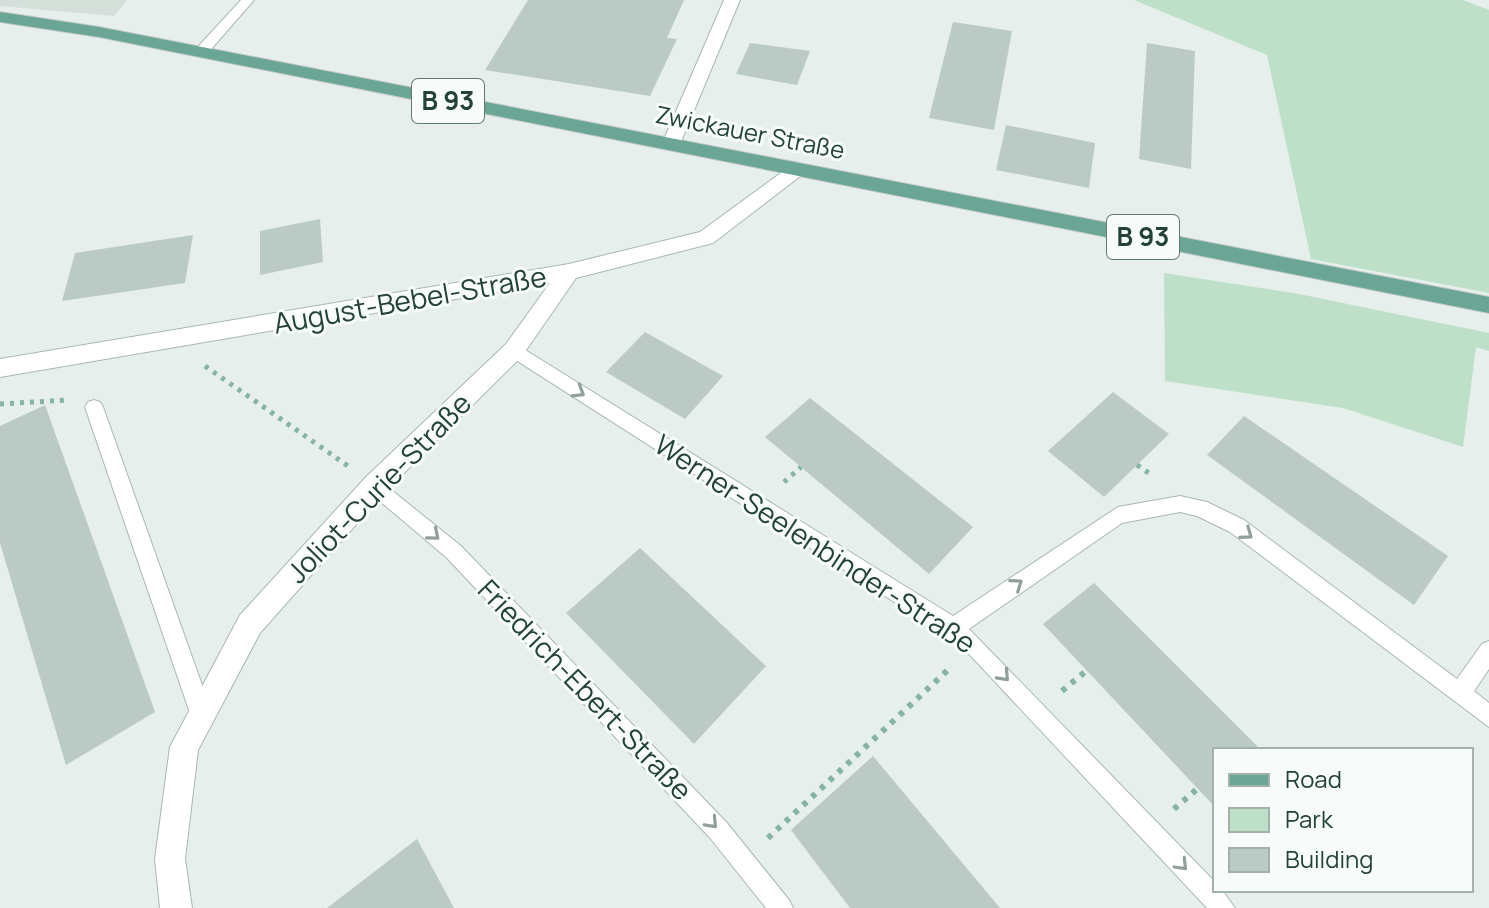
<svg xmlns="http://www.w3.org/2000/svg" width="1489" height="908" viewBox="0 0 1489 908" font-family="Manrope,sans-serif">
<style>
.built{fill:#d4dfda}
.green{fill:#bfe0c8}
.building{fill:#bbcac4}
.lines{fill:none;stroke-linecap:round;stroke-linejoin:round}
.lane-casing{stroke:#a8b8b2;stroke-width:2}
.street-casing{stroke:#a8b8b2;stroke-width:2}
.primary-casing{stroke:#c2cac8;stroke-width:2}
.path-far1{stroke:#86b3a5;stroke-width:5;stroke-dasharray:4 6;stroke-linecap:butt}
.path{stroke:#86b3a5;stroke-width:6;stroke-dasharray:5 7;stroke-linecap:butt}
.lane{fill:#fff;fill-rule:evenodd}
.street{fill:#fff;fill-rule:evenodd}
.primary{fill:#6aa596;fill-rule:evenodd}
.oneway{stroke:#92a09c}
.labels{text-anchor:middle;stroke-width:6;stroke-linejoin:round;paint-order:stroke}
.far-street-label{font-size:24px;fill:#24423a;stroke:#f7fbf9}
.shield{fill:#f7fbf9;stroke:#637a73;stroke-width:2}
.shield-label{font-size:26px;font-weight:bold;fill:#24423a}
.street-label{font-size:28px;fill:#24423a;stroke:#f7fbf9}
</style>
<rect width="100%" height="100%" fill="#e6efeb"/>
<path class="built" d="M 0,0 L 127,0 L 114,16 L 0,6 Z"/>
<path class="green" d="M 1134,0 L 1463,0 L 1489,10 L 1489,293 L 1311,259 L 1267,55 Z
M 1164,273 L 1299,294 L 1489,333 L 1489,351 L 1476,347 L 1463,447 L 1343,408 L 1165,381 Z"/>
<path class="building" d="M 528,0 L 684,0 L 667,38 L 677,39 L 650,96 L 485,70 Z
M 953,22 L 1012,31 L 994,130 L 929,118 Z
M 750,43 L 810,51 L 797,85 L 736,74 Z
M 1147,43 L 1195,51 L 1191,169 L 1139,159 Z
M 1006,125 L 1095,143 L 1089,188 L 996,170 Z
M 320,219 L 323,262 L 260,275 L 260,231 Z
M 193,235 L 185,283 L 62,301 L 75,253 Z
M 645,332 L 723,376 L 685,419 L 606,372 Z
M 1113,392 L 1169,434 L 1104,497 L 1048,451 Z
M 810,398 L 973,527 L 929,574 L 765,437 Z
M 45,405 L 155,712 L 66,765 L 0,543 L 0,426 Z
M 1244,416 L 1448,556 L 1414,605 L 1207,455 Z
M 640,548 L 766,666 L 694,744 L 566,613 Z
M 1094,583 L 1261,750 L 1215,750 L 1215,807 L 1043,624 Z
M 873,756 L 1000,908 L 850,908 L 791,830 Z
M 417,839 L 454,908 L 327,908 Z"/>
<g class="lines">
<defs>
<path id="lane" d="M 241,0 L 254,0 L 206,55 L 196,55 L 196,49 Z
M 514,343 L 953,616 L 1118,507 L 1180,496 L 1207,502 L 1244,520 L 1457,679 L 1482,644 L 1489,641 L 1489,669 L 1474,691 L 1489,703 L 1489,727 L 1230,532 L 1197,516 L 1180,512 L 1122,523 L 969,629 L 1215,882 L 1215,890 L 1222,890 L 1235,908 L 1207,908 L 969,654 L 946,635 L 508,355 L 506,350 Z
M 94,400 L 100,402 L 103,407 L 212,713 L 209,721 L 201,724 L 193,721 L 190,713 L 85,407 L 88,402 Z
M 375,477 L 461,546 L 727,823 L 789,900 L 793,908 L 766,908 L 711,839 L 447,558 L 368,491 L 366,485 L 368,479 Z"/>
<path id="street" d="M 724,0 L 740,0 L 680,144 L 678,148 L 664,148 L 662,144 Z
M 796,162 L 806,169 L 803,174 L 713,243 L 576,278 L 522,356 L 384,493 L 260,633 L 198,750 L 185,859 L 192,908 L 160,908 L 155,859 L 170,747 L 240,615 L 366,477 L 506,344 L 550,283 L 0,377 L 0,359 L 569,264 L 700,232 Z"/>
<path id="primary" d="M 0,12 L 99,27 L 1489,297 L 1489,313 L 99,37 L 0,22 Z"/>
</defs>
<use href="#lane" class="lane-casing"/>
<use href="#street" class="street-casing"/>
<use href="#primary" class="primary-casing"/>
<path class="path-far1" d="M 205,366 L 348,466
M 0,404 L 68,400
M 1137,465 L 1153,476
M 784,482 L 801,467"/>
<path class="path" d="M 1062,691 L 1086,671
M 1174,809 L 1197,789
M 768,838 L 950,668"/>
<use href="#lane" class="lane"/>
<use href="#street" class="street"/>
<use href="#primary" class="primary"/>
</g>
<defs><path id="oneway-chevron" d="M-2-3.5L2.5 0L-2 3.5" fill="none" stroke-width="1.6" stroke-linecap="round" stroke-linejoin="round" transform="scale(2)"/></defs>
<g class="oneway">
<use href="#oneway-chevron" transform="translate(579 392) rotate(32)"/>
<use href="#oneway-chevron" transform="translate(1247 534) rotate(36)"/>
<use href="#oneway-chevron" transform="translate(434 535) rotate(40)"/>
<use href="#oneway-chevron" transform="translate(1017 584) rotate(-35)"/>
<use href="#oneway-chevron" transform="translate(1004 676) rotate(47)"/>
<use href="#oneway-chevron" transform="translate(712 823) rotate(47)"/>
<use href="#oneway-chevron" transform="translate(1182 865) rotate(46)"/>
</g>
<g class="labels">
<g class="far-street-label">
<text transform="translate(750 133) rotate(11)" y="8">Zwickauer Straße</text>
</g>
<g class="shield">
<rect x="412" y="79" width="72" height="44" rx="6"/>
<rect x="1107" y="215" width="72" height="44" rx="6"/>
</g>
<g class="shield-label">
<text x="448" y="110">B 93</text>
<text x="1143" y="246">B 93</text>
</g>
<g class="street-label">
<text transform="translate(410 300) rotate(-10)" y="10">August-Bebel-Straße</text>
<text transform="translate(379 488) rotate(-46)" y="10">Joliot-Curie-Straße</text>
<text transform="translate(815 544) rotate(33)" y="10">Werner-Seelenbinder-Straße</text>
<text transform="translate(585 690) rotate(46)" y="10">Friedrich-Ebert-Straße</text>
</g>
</g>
<rect x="1213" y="748" width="260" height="144" fill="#f7fbf9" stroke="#a3b1ad" stroke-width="2"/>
<rect x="1229" y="774" width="40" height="12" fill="#6aa596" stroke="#a3b1ad" stroke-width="2"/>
<text x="1285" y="788" font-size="24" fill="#24423a">Road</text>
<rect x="1229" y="808" width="40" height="24" fill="#bfe0c8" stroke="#a3b1ad" stroke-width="2"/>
<text x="1285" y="828" font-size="24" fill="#24423a">Park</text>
<rect x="1229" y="848" width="40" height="24" fill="#bbcac4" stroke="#a3b1ad" stroke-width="2"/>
<text x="1285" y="868" font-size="24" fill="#24423a">Building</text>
</svg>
